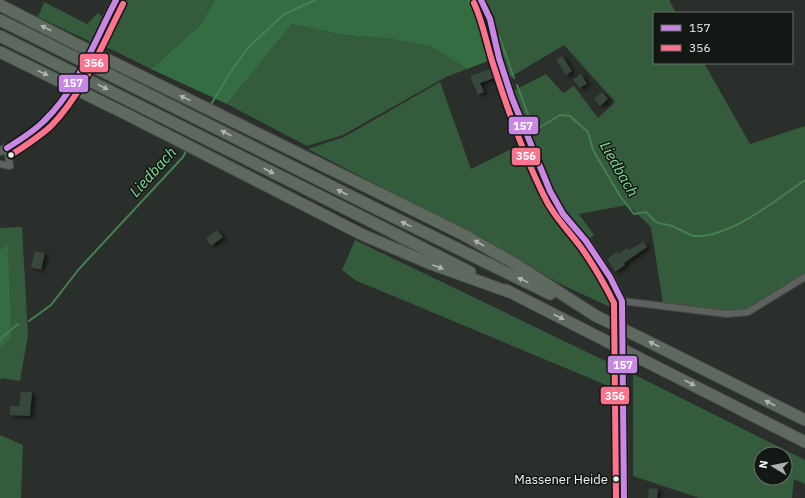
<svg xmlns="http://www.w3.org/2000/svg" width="805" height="498" viewBox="0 0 805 498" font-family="'IBM Plex Sans',sans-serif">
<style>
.green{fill:#345b3b;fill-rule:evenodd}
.forest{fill:#356d42}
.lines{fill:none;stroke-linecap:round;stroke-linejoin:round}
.stream{stroke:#448051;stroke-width:2}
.building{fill:#37463c;filter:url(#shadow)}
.street-casing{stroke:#484b48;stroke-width:8}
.secondary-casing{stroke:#484b48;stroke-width:10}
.highway-casing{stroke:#484b48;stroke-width:13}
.street{stroke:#5e625e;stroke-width:6}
.secondary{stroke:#5e625e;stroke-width:8}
.highway{stroke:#5e6960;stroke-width:11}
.highway-bridge-casing{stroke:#484b48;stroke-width:13;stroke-linecap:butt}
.highway-bridge{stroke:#5e6960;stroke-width:11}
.bus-1-casing{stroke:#141815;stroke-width:9}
.bus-2-casing{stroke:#141815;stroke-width:9}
.bus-1{stroke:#c787e3;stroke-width:6}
.bus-2{stroke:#fc738d;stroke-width:6}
.oneway{fill:#aeb6af}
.bus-dot{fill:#eff5f0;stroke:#141815;stroke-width:1.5}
.labels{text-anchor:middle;stroke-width:3;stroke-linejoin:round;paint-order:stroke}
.bus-label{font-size:13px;fill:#eff5f0;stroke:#141815;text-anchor:end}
.water-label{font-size:15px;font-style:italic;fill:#82dc94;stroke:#141815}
.line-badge{stroke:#141815;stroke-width:1.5}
.badge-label{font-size:11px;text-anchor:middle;font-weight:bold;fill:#fff}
</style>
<defs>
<filter id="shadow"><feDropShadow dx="3.5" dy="2" stdDeviation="2" flood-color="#0009"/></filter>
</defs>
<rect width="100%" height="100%" fill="#2b2f2b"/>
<path class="green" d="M 120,0 L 215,0 L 200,25 L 151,69 L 98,43 Z
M 485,0 L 669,0 L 676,13 L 654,13 L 654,63 L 704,63 L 750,144 L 805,126 L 805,275 L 748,311 L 737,312 L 663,304 L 651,227 L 628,205 L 579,214 L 594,235 L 588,240 L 558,203 L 513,91 L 546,74 L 563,93 L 574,86 L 598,118 L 615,102 L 564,45 L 509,78 Z
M 44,2 L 87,24 L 98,13 L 103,17 L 91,42 L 38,17 Z
M 292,24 L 343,35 L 385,38 L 430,46 L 467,69 L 446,77 L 343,135 L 307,146 L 227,104 Z
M 440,82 L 471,169 L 528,141 C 534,157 539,177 548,192 C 569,228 615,271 621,312 L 558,283 L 515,257 L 308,149 L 344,137 Z
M 22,227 L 28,335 L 20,381 L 1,378 L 0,381 L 0,228 Z
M 355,240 L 618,367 L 618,390 L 355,280 L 342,270 Z
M 633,374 L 805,460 L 805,484 L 794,479 L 792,498 L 699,498 L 633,476 ZM 761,454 L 785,454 L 785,478 L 761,478 Z
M 0,435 L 23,445 L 21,498 L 0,498 Z"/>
<path class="forest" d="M 215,0 L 478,0 L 487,19 L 496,58 L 467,69 L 430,46 L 385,38 L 343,35 L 292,24 L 227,104 L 151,69 L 200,25 Z
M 8,245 L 11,338 L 0,348 L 0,250 Z"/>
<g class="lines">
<path class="stream" d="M 469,0 L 487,39
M 499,36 L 514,78
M 517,85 L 530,120
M 210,106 L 230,73 L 247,49 L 283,15 L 315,0
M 532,125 L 534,131 L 560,115 L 570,116 L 588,132 L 593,150 L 620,196 L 634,214 L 646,212 C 660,227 655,221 672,226 C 679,228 687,235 694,236 C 730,238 776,200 805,180
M 29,321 L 51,305 L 79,269 L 183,157 L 187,149
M 0,339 L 18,324"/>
</g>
<path class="building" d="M 562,56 L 572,71 L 566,75 L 556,60 Z
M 494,68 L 497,77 L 480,83 L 484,92 L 478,95 L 470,76 Z
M 581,74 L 587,84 L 579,88 L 573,79 Z
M 602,92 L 608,99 L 600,106 L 594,99 Z
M 217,230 L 223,237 L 211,246 L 206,239 Z
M 644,242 L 647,247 L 624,263 L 625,265 L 615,272 L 607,259 L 617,252 L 618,254 L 627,248 L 628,250 Z
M 35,251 L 45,253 L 41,270 L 31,267 Z
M 21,392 L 32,392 L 30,416 L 10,415 L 10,406 L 19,406 Z
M 649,488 L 658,489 L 657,498 L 648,498 Z"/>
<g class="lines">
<defs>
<path id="street" d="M 0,164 L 10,166 L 7,148
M 622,301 L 727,314 L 748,312 L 805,277"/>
<path id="secondary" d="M 481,0 L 490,19 L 499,58 L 512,98 L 550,191 L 563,214 L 586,241 L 610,277 L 622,301 L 624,498
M 0,151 C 65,127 86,56 116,0"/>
<path id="highway" d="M 0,5 L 80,46
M 0,20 L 74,57
M 0,36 L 68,70
M 0,52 L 61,82
M 130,116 L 363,235 L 431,264 L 512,293
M 383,195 L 464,235 L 512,262 L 596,316
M 377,209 L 550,294
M 370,221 L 470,272
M 506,290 L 618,347
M 639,337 L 805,420
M 643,360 L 805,442"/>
</defs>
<use href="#street" class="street-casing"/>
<use href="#secondary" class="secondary-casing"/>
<use href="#highway" class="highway-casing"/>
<use href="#street" class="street"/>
<use href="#secondary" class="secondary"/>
<use href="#highway" class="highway"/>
<defs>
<path id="highway-bridge" d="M 80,46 L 383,195
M 74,57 L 377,209
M 68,70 L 370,221
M 61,82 L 130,116
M 596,316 L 639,337
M 618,347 L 643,360"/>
</defs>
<use href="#highway-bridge" class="highway-bridge-casing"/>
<use href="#highway-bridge" class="highway-bridge"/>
<defs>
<path id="bus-1" d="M 481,0 L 490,19 L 499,58 L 512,98 L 550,191 L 563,214 L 586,241 L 610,277 L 622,301 L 624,498
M 7,148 C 20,140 33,132 44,121 C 78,89 95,40 116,0"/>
<path id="bus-2" d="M 474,3 C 484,25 486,43 493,64 C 507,108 523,153 543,194 C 552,214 567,229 580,246 C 593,264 604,283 614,303 L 616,498
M 11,155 C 25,146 39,137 51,126 C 84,92 102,45 123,4"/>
</defs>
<use href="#bus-1" class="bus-1-casing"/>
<use href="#bus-2" class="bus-2-casing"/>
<use href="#bus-1" class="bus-1"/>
<use href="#bus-2" class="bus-2"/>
</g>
<defs><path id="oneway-solid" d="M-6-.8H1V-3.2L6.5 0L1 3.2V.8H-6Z"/></defs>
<g class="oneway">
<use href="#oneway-solid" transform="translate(46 28) rotate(-153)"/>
<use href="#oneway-solid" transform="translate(43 73) rotate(26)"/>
<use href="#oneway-solid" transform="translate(103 87) rotate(27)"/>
<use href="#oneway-solid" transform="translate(185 98) rotate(-154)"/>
<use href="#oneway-solid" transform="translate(226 133) rotate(-153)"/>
<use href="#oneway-solid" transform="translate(269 171) rotate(27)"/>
<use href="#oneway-solid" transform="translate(342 192) rotate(-153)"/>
<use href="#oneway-solid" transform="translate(406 224) rotate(-154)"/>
<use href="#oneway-solid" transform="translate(479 243) rotate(-150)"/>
<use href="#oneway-solid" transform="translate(438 267) rotate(20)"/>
<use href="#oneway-solid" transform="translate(523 280) rotate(-154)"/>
<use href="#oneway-solid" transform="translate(559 317) rotate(27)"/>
<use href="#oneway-solid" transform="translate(654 344) rotate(-153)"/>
<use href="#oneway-solid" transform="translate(690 383) rotate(27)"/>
<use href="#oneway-solid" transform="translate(770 403) rotate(-153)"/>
</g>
<g class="bus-dot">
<circle cx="11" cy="155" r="3.5"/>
<circle cx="616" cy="479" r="3.5"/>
</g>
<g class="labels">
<g class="bus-label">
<text x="608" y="484">Massener Heide</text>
</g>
<g class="water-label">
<text transform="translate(619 169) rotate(60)" y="5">Liedbach</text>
<text transform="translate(153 172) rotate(-48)" y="5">Liedbach</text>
</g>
</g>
<g class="line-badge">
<rect x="79" y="53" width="30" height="20" rx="4" fill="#fc738d"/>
<rect x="58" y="74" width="31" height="19" rx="4" fill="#c787e3"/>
<rect x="508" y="116" width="31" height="19" rx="4" fill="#c787e3"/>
<rect x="511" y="147" width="30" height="19" rx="4" fill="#fc738d"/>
<rect x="607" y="355" width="31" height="19" rx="4" fill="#c787e3"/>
<rect x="600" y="386" width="30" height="19" rx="4" fill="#fc738d"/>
</g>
<g class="badge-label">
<text x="94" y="67">356</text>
<text x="73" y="87">157</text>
<text x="523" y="130">157</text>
<text x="526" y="160">356</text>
<text x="623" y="369">157</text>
<text x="615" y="400">356</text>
</g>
<rect x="653" y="12" width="140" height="52" fill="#141815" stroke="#6c706d"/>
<rect x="661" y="25" width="20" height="6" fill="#c787e3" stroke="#6c706d"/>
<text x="689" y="32" font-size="12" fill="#eff5f0">157</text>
<rect x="661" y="45" width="20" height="6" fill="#fc738d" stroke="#6c706d"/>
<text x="689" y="52" font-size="12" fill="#eff5f0">356</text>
<g transform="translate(773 466) rotate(280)"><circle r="19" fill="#141815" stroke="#6c706d"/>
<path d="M0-3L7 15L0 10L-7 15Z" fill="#aab0ab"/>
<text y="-6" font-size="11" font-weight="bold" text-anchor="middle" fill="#eff5f0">N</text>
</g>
</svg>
